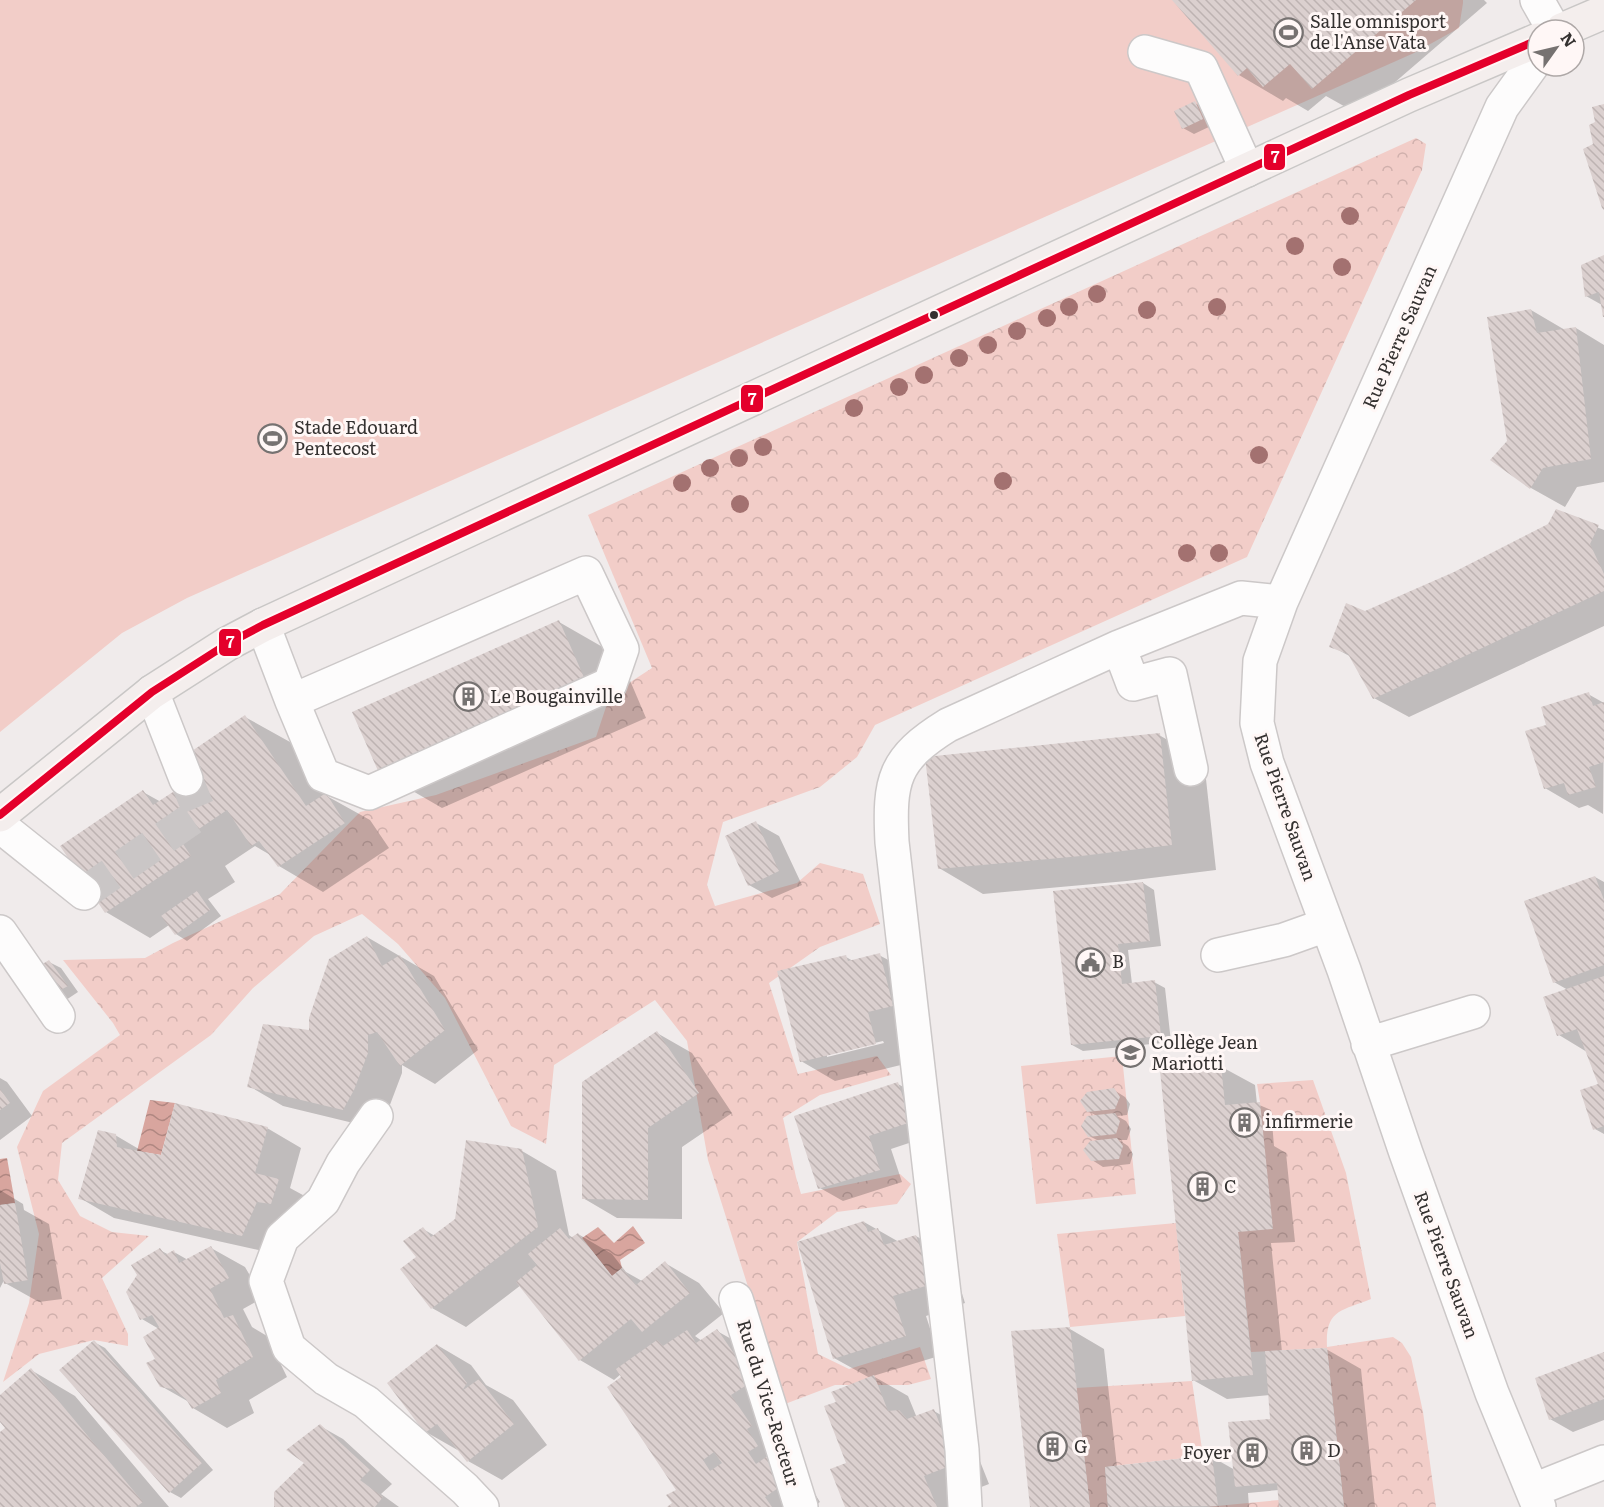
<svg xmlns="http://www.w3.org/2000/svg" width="1604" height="1507" viewBox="0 0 1604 1507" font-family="Literata,serif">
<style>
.grass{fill:#f2cdc8}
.forest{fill:url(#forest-crowns)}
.water{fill:url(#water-waves)}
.shadow{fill:#0003;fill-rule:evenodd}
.building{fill:url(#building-back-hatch);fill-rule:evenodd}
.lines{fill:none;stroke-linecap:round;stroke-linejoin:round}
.minor-tunnel{stroke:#cac6c6;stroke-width:33;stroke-dasharray:33 16;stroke-linecap:butt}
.minor-casing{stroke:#ccc8c8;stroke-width:36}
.major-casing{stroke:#c9c7c6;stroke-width:36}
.minor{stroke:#fdfcfc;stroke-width:33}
.major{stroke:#f4eeed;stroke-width:33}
.bus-1-casing{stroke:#fff7f6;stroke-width:12}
.bus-1{stroke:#e4002b;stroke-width:8}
.tree{fill:#a37170}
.bus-dot{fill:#343130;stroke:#fff7f6;stroke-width:2}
.labels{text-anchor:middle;stroke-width:6;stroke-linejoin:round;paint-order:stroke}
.poi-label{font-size:18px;fill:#343130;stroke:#fff7f6;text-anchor:start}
.street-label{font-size:18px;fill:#343130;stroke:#fff7f6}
.line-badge{stroke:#fff7f6;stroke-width:2}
.badge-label{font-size:16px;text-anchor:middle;font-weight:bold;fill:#fff}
</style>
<defs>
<pattern id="forest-crowns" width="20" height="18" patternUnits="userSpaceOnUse" patternTransform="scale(1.5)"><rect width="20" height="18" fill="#f2cdc8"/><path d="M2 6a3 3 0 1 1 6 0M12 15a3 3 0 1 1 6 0" fill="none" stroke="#d0b0ac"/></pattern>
<pattern id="water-waves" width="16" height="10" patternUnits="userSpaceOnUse" patternTransform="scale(1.5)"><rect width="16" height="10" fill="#d8a59e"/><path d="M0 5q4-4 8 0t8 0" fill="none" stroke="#b08781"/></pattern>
<pattern id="building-back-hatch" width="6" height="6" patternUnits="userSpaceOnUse" patternTransform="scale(1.5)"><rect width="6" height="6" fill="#dbd0cf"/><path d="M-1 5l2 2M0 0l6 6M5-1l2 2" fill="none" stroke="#bdb3b2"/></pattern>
</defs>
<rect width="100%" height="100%" fill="#f0ebeb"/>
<path class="grass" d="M 0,0 L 1463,0 L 1463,3 L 1459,28 L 1414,53 L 187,598 L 122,633 L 0,732 Z"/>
<path class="forest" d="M 1416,138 L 1426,144 L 1422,170 L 1247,557 L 875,725 L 857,757 L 820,787 L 723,822 L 707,885 L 715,906 L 797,883 L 820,863 L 863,874 L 880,924 L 820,947 L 769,983 L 798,1074 L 877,1056 L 891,1075 L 820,1095 L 783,1118 L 796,1177 L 801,1194 L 900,1174 L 911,1184 L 897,1204 L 837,1212 L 797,1242 L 818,1354 L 849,1369 L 920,1347 L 931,1379 L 908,1385 L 835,1385 L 785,1404 L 708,1160 L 687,1041 L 655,1000 L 554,1065 L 546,1144 L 511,1126 L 445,998 L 398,944 L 362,914 L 314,936 L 253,988 L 211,1035 L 62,1143 L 58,1180 L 80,1216 L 112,1232 L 149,1236 L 102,1278 L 128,1334 L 128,1346 L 94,1340 L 39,1354 L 3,1382 L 29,1303 L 39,1234 L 17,1147 L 43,1091 L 120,1035 L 113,1023 L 63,960 L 145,958 L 173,943 L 280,894 L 360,812 L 436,795 L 596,737 L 606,707 L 632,681 L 652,668 L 588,515 Z
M 1122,1056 L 1136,1194 L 1036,1204 L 1021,1066 Z
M 1313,1080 L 1346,1173 L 1371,1299 C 1342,1311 1325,1309 1327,1347 L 1393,1337 L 1402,1343 L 1411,1357 L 1423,1412 L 1436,1507 L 1344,1507 L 1327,1348 L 1251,1352 L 1238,1232 L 1260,1102 L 1257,1084 Z
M 1176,1223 L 1185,1316 L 1070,1327 L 1057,1234 Z
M 1192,1381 L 1203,1456 L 1105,1467 L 1108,1507 L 1090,1507 L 1076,1388 Z
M 1279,1500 L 1279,1507 L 1206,1507 Z"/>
<path class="water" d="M 150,1100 L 175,1103 L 161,1155 L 137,1151 Z
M 7,1158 L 15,1203 L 0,1205 L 0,1159 Z
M 633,1226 L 645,1243 L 620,1260 L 622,1268 L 612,1276 L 582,1238 L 598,1227 L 614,1243 Z"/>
<path class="shadow" d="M 1174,0 L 1484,0 L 1487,3 L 1358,114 L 1326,96 L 1308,111 L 1286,98 L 1283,101 L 1239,75 Z
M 1195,103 L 1206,109 L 1213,125 L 1194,134 L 1183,128 Z
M 1604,257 L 1604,316 L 1602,305 L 1586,296 Z
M 1531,310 L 1565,330 L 1576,328 L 1604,345 L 1604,482 L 1577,487 L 1565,507 L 1531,488 L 1493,460 L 1508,442 Z
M 1556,511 L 1604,530 L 1604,626 L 1409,717 L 1374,698 L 1353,658 L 1331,646 L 1365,612 L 1455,573 L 1550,525 Z
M 559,622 L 620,657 L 646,718 L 442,808 L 380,772 Z
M 1588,694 L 1604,703 L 1603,814 L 1588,805 L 1579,808 L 1545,788 L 1548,726 Z
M 245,717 L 290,742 L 325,795 L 370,820 L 389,848 L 323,892 L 279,866 L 272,856 L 255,846 L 225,866 L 235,882 L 208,899 L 221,916 L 187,941 L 176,934 L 169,925 L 150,938 L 106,912 L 143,792 L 161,802 L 204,773 Z
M 1159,735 L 1204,761 L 1216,870 L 1127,881 L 983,894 L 939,868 Z
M 756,823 L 779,836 L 802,885 L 772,898 L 749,885 Z
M 1595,877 L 1604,882 L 1604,1134 L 1595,1129 L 1600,1085 L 1587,1052 L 1559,1035 L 1568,990 L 1554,982 Z
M 1143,883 L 1154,890 L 1161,946 L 1128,950 L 1132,984 L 1154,982 L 1165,988 L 1171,1042 L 1083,1051 L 1072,1045 L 1055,892 Z
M 367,937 L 434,976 L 478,1050 L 435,1084 L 402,1065 L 402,1073 L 388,1110 L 378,1129 L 283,1106 L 249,1086 L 310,1032 Z
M 879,955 L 914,974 L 909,1063 L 835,1081 L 801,1061 L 846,957 L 853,961 ZM 883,1041 L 884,1043 L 827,1057 L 827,1054 Z
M 49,962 L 61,968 L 78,992 L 66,1000 L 54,993 Z
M 657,1033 L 692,1053 L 732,1113 L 682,1147 L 682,1219 L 617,1218 L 583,1198 Z
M 1220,1066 L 1255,1085 L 1257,1104 L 1271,1110 L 1274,1146 L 1286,1153 L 1295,1242 L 1271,1243 L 1282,1352 L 1326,1349 L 1361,1369 L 1375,1507 L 1281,1507 L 1279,1490 L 1248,1493 L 1249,1507 L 1031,1507 L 1070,1329 L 1104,1349 L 1117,1467 L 1212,1457 L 1235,1470 L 1271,1423 L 1270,1395 L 1227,1399 L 1193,1380 Z
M 0,1078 L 7,1082 L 32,1116 L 0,1140 Z
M 898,1084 L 921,1097 L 933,1135 L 891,1149 L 902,1182 L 843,1201 L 820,1188 Z
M 1114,1090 L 1125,1097 L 1130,1104 L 1127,1115 L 1117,1116 L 1126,1121 L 1131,1129 L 1127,1140 L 1119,1140 L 1128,1146 L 1133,1154 L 1130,1164 L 1103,1167 L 1092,1160 L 1099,1141 L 1089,1136 L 1097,1116 L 1088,1111 Z
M 267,1128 L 301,1148 L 290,1188 L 312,1200 L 276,1254 L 114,1218 L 80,1198 L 115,1135 L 149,1155 L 162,1157 Z
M 522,1151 L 556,1171 L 569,1235 L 573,1238 L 578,1234 L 612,1254 L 626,1272 L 642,1281 L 665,1263 L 699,1283 L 724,1313 L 695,1336 L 702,1341 L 717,1331 L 751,1350 L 786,1401 L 765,1415 L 820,1502 L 813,1507 L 669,1507 L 674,1504 L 678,1490 L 624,1378 L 621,1374 L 614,1380 L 580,1360 L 521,1285 L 466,1327 L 432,1308 L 418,1257 L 423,1229 L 435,1236 L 456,1220 Z
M 0,1190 L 23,1204 L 24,1210 L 49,1224 L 62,1299 L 39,1302 L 5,1283 L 5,1278 L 0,1288 Z
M 864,1222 L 899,1242 L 916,1236 L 950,1256 L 965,1303 L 926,1316 L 939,1356 L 873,1376 L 908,1396 L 917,1418 L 934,1411 L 968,1431 L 989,1484 L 958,1496 L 962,1507 L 847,1507 L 848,1463 L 838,1403 L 870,1378 L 834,1358 Z
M 211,1248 L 245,1267 L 263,1298 L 243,1309 L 252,1327 L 267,1336 L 287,1377 L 249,1400 L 254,1413 L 227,1428 L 193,1408 L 189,1402 L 161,1386 L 158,1359 L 159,1329 L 142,1319 L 160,1250 L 169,1255 L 174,1252 L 188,1260 Z
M 94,1342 L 105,1348 L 213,1470 L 181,1498 L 170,1492 Z
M 437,1345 L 471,1365 L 486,1385 L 513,1400 L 547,1445 L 502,1480 L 468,1461 L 461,1452 L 426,1432 Z
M 1604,1354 L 1604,1420 L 1573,1432 L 1550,1419 Z
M 31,1370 L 75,1396 L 169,1507 L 0,1507 L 0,1434 L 7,1428 L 0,1420 L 0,1397 Z
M 320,1426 L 343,1439 L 392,1484 L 381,1494 L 399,1507 L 275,1507 L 307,1463 Z"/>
<path class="building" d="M 1172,0 L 1416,0 L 1312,89 L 1290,64 L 1263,87 L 1247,68 L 1238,76 Z
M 1195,101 L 1203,119 L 1182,129 L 1174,111 Z
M 1604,104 L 1604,210 L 1602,208 L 1583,149 L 1593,144 L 1589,125 L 1595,122 L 1592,107 Z
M 1604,255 L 1604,317 L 1603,317 L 1599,292 L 1585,297 L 1581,265 Z
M 1531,309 L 1537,333 L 1576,327 L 1591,459 L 1543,468 L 1530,489 L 1490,460 L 1507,441 L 1487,317 Z
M 1556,509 L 1599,525 L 1590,544 L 1604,574 L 1604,591 L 1373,699 L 1348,654 L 1329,647 L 1346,603 L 1365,611 L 1454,572 L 1548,524 Z
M 559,620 L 586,682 L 379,773 L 352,712 Z
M 1589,692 L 1593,706 L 1604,702 L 1604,762 L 1589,767 L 1596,787 L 1568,795 L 1564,783 L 1544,789 L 1525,731 L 1546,725 L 1541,707 Z
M 245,715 L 306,806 L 326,793 L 345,823 L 278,867 L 259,841 L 251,846 L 227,810 L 181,841 L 191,856 L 105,913 L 60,846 L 143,790 L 153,805 L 202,773 L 189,753 Z
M 1160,733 L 1172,845 L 1081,856 L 938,869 L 925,757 Z
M 756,821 L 779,871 L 748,886 L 725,836 Z
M 1595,876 L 1604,900 L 1604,965 L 1553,983 L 1524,901 Z
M 1143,882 L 1150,941 L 1118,944 L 1122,984 L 1155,980 L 1161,1036 L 1071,1045 L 1053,891 Z
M 197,891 L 210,910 L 175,935 L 161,916 Z
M 367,936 L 382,966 L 400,955 L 445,1030 L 400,1066 L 377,1032 L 368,1035 L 368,1053 L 354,1090 L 343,1110 L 247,1087 L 263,1024 L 309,1030 L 309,1018 L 329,959 Z
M 880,953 L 893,1006 L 868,1012 L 876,1044 L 800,1062 L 777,971 L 846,955 L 848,961 Z
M 49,960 L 68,986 L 53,994 L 33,970 Z
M 1604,976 L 1604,1126 L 1593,1130 L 1580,1090 L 1598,1084 L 1577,1029 L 1557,1036 L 1543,997 Z
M 657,1031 L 699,1093 L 648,1128 L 648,1200 L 582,1199 L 582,1082 Z
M 1221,1064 L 1225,1105 L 1260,1102 L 1273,1229 L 1238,1232 L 1253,1375 L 1192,1381 L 1160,1071 Z
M 898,1082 L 911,1122 L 869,1136 L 880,1170 L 818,1189 L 794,1116 Z
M 1114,1088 L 1120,1097 L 1115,1109 L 1087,1112 L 1080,1101 L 1087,1092 Z
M 0,1089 L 10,1103 L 0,1110 Z
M 175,1103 L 268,1127 L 255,1173 L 279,1179 L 271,1204 L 257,1202 L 242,1236 L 78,1199 L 98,1130 L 116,1134 L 117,1147 L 161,1155 Z
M 1115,1113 L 1120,1121 L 1116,1134 L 1088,1137 L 1081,1126 L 1087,1116 Z
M 1117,1138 L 1123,1146 L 1119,1159 L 1091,1161 L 1083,1150 L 1090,1141 Z
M 466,1140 L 522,1149 L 538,1227 L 431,1309 L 400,1269 L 416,1257 L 403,1241 L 423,1227 L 431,1237 L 455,1219 Z
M 15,1203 L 28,1280 L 4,1284 L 0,1263 L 0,1205 Z
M 864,1221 L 868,1232 L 878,1228 L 884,1245 L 916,1235 L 932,1284 L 893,1296 L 906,1336 L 833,1359 L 797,1242 Z
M 560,1228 L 569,1239 L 578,1233 L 612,1276 L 622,1268 L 636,1285 L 665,1261 L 690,1293 L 642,1332 L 631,1319 L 579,1361 L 516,1282 L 537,1265 L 528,1254 Z
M 211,1246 L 229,1278 L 210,1289 L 224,1318 L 233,1315 L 253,1357 L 216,1380 L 221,1393 L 192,1409 L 186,1399 L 172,1389 L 160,1387 L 146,1363 L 155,1359 L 143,1337 L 159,1327 L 152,1315 L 140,1320 L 126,1292 L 137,1275 L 131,1265 L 160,1248 L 165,1255 L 174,1250 L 179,1263 Z
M 1070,1327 L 1090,1507 L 1030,1507 L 1011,1331 Z
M 717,1329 L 753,1381 L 731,1395 L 752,1426 L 747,1429 L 758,1446 L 748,1452 L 756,1464 L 769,1455 L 787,1482 L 765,1497 L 772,1507 L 667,1507 L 672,1503 L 666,1495 L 676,1490 L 607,1387 L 621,1377 L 616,1369 L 657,1340 L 663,1346 L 687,1330 L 696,1343 ZM 714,1452 L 722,1463 L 710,1471 L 703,1460 Z
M 94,1340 L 202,1463 L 169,1493 L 59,1370 Z
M 437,1344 L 467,1383 L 462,1391 L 479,1379 L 514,1424 L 467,1462 L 437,1424 L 425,1433 L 387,1383 Z
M 1327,1348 L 1344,1507 L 1279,1507 L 1277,1483 L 1235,1487 L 1228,1422 L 1270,1419 L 1265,1351 Z
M 1604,1352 L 1604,1399 L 1549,1420 L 1535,1378 Z
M 31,1368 L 143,1502 L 136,1507 L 0,1507 L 0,1432 L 5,1428 L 0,1422 L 0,1395 Z
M 874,1375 L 888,1411 L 899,1410 L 907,1419 L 934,1409 L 955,1464 L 924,1476 L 937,1507 L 845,1507 L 830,1469 L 846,1463 L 824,1406 L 836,1402 L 831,1392 Z
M 320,1424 L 370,1470 L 360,1480 L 383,1497 L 375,1507 L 274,1507 L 274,1492 L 304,1463 L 286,1450 Z
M 1212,1455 L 1218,1506 L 1108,1507 L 1105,1467 Z"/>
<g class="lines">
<path class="minor-tunnel" d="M 84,893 L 200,813 L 186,779"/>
<defs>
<path id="minor" d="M 1537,0 L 1554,30
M 1145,52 L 1201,68 L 1247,170
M 1538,57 L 1502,107 L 1281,602 L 1260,661 L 1257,723 L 1267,763 L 1344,970 L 1406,1153 L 1492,1393 L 1539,1507
M 263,625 L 292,701 L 586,573 L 622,649 L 610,684 L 369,793 L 323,775 L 292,701
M 1119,647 L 1133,684 L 1170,674 L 1191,769
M 152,692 L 186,779
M 0,826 L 84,893
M 0,932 L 58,1016
M 1218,955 L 1284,940 L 1326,925
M 1368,1044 L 1473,1012
M 376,1116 L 343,1163 L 323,1201 L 282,1238 L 266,1281 L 289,1348 L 326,1379 L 366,1402 L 465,1489 L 482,1507
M 736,1299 L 801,1507
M 1534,1490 L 1604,1462
M 965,1507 L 962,1450 L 892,842 C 889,780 893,759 948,725 L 1119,647 L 1241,598 L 1281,602"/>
<path id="major" d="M 1562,30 L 1604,12
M 0,815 L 152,692 L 227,644 L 263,625 L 1409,95 L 1538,40"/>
</defs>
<use href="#minor" class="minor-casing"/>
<use href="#major" class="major-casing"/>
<use href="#minor" class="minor"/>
<use href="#major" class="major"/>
<defs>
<path id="bus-1" d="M 0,815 L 152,692 L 227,644 L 263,625 L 1409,95 L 1538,40"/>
</defs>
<use href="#bus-1" class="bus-1-casing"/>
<use href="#bus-1" class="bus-1"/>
</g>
<g class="tree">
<circle cx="1350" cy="216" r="9"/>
<circle cx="1295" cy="246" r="9"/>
<circle cx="1342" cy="267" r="9"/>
<circle cx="1097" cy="294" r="9"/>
<circle cx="1069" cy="307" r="9"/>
<circle cx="1217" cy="307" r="9"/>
<circle cx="1147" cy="310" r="9"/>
<circle cx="1047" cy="318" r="9"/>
<circle cx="1017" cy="331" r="9"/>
<circle cx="988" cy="345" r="9"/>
<circle cx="959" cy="358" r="9"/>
<circle cx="924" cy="375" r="9"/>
<circle cx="899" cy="387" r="9"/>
<circle cx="854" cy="408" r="9"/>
<circle cx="763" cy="447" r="9"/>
<circle cx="1259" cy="455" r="9"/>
<circle cx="739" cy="458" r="9"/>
<circle cx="710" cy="468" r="9"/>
<circle cx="1003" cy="481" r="9"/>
<circle cx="682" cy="483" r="9"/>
<circle cx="740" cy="504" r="9"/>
<circle cx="1187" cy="553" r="9"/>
<circle cx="1219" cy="553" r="9"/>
</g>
<defs>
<symbol id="stadium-ring" viewBox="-11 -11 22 22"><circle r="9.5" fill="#fff7f6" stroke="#767271" stroke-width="1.5"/><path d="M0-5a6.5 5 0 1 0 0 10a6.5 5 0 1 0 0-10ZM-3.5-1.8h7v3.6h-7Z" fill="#767271"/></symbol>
<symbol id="building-ring" viewBox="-11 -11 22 22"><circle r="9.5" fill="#fff7f6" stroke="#767271" stroke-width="1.5"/><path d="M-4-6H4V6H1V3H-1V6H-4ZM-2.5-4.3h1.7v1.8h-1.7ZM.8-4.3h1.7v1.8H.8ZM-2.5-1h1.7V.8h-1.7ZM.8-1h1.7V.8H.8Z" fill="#767271"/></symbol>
<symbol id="civic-ring" viewBox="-11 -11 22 22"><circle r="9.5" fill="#fff7f6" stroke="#767271" stroke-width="1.5"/><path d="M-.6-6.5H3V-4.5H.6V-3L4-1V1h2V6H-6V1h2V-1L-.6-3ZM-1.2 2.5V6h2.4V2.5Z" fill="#767271"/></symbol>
<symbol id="school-ring" viewBox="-11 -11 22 22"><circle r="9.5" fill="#fff7f6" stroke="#767271" stroke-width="1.5"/><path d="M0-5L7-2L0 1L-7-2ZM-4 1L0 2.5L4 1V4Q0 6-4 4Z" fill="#767271"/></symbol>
</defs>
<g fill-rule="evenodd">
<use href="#stadium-ring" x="1272" y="16" width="33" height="33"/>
<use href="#stadium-ring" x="256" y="422" width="33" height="33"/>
<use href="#building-ring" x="452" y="680" width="33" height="33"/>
<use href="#civic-ring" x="1074" y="946" width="33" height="33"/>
<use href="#school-ring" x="1114" y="1036" width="33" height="33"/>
<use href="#building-ring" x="1228" y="1106" width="33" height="33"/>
<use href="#building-ring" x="1186" y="1170" width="33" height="33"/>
<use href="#building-ring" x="1036" y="1430" width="33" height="33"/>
<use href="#building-ring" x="1290" y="1434" width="33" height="33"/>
<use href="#building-ring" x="1236" y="1436" width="33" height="33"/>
</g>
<circle class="bus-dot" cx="934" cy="315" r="5"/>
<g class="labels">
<g class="poi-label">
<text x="1310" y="28">Salle omnisport<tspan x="1310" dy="21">de l'Anse Vata</tspan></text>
<text x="294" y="434">Stade Edouard<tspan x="294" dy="21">Pentecost</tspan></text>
<text x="490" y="703">Le Bougainville</text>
<text x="1112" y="968">B</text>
<text x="1151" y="1049">Collège Jean<tspan x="1151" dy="21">Mariotti</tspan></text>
<text x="1265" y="1128">infirmerie</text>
<text x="1224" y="1193">C</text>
<text x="1074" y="1453">G</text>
<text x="1327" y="1457">D</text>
<text x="1231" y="1459" text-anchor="end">Foyer</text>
</g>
<g class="street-label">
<text transform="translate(1400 337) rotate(-66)" y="6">Rue Pierre Sauvan</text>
<text transform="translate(1285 807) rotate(71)" y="6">Rue Pierre Sauvan</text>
<text transform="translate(1446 1265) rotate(70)" y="6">Rue Pierre Sauvan</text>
<text transform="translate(768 1403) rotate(73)" y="6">Rue du Vice-Recteur</text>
</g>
</g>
<g class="line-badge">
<rect x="1263" y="143" width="23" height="28" rx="6" fill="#e4002b"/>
<rect x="740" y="384" width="24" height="29" rx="6" fill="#e4002b"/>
<rect x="218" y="628" width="24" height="29" rx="6" fill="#e4002b"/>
</g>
<g class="badge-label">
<text x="1275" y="163">7</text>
<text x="752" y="405">7</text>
<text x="230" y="648">7</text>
</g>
<g transform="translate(1556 48) rotate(56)"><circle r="28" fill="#fff7f6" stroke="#aea8a7" stroke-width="1.5"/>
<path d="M0-4.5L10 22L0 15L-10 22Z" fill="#767271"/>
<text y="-9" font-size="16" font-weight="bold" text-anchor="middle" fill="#343130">N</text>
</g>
</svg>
